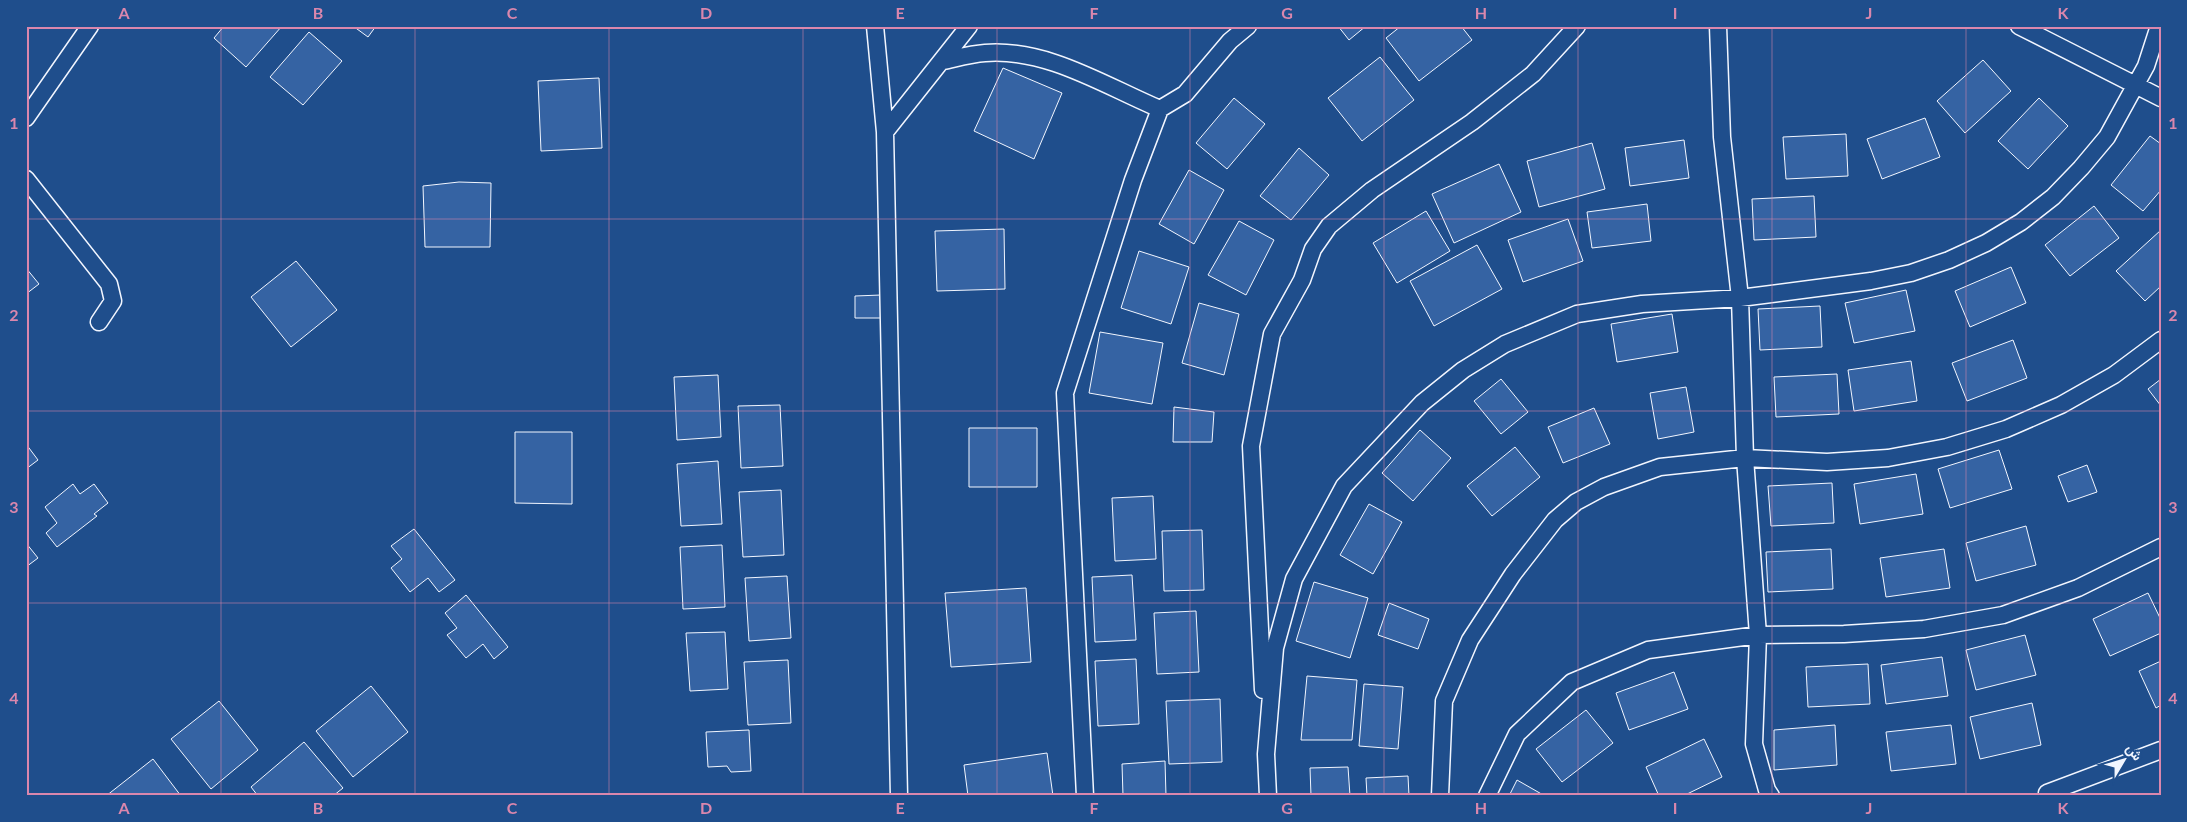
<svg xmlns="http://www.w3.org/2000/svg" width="2187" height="822" viewBox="0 0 2187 822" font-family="Lato,Vazirmatn,sans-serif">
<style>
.building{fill:#3563a3;stroke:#f2f6ff}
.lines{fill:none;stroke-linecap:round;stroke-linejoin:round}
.minor-casing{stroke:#f2f6ff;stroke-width:19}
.minor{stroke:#1f4e8c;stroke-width:16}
.grid{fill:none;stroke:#da87ad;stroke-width:1;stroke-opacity:0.55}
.neatline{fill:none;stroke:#da87ad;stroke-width:2}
.grid-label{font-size:16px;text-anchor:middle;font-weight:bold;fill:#da87ad}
</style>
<rect width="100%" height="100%" fill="#1f4e8c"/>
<path class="building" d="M 224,26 L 282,26 L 246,67 L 214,38 Z
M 353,26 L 376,26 L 368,37 Z
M 1338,26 L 1366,26 L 1349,40 Z
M 1401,26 L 1461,26 L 1472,40 L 1419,81 L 1386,38 Z
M 309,32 L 342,61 L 303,105 L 270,77 Z
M 1380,57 L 1414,100 L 1362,141 L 1328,98 Z
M 1983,60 L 2011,91 L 1965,133 L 1937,101 Z
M 1003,68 L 1062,93 L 1034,159 L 974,131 Z
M 599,78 L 602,148 L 541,151 L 538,81 Z
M 1234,98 L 1265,124 L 1227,169 L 1196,143 Z
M 2039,98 L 2068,126 L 2028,169 L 1998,141 Z
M 1925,118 L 1940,157 L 1882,179 L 1867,139 Z
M 1846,134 L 1848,176 L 1786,179 L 1783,137 Z
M 2150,136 L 2161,144 L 2161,190 L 2143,211 L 2111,185 Z
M 1684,140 L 1689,178 L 1630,186 L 1625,148 Z
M 1592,143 L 1605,189 L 1539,207 L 1527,161 Z
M 1299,148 L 1329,175 L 1291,220 L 1260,196 Z
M 1499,164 L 1521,212 L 1454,243 L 1432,194 Z
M 1189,170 L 1224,190 L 1194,244 L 1159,224 Z
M 459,182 L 491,183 L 490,247 L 425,247 L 423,186 Z
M 1814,196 L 1816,237 L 1754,240 L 1752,199 Z
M 1647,204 L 1651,241 L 1592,248 L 1587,212 Z
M 2094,206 L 2119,238 L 2070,276 L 2045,245 Z
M 1426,211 L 1450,251 L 1397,283 L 1373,243 Z
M 1568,219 L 1583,261 L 1523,282 L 1508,240 Z
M 1239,221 L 1274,240 L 1246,295 L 1208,275 Z
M 1004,229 L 1005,289 L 937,291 L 935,231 Z
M 2161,230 L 2161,286 L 2145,301 L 2116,271 Z
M 1477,245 L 1502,289 L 1434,326 L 1410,281 Z
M 1139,251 L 1189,267 L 1171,324 L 1121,308 Z
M 296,261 L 337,310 L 291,347 L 251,297 Z
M 2011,267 L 2026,303 L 1970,327 L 1955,291 Z
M 26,268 L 39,284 L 26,294 Z
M 1906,290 L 1915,331 L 1854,343 L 1845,303 Z
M 881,295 L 881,318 L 855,318 L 855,296 Z
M 1199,303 L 1239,314 L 1224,375 L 1182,363 Z
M 1820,306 L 1822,347 L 1760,350 L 1758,309 Z
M 1672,314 L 1678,352 L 1617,362 L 1611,324 Z
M 1100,332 L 1163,343 L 1152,404 L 1089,393 Z
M 2013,340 L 2027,378 L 1967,401 L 1952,363 Z
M 1911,361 L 1917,401 L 1854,411 L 1848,370 Z
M 1837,374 L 1839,414 L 1776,417 L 1774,377 Z
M 718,375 L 721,437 L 677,440 L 674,377 Z
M 1501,379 L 1528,412 L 1501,434 L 1474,401 Z
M 2161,379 L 2161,406 L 2148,389 Z
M 1686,387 L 1694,432 L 1658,439 L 1650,393 Z
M 780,405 L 783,466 L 741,468 L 738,406 Z
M 1174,407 L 1214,412 L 1212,442 L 1173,442 Z
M 1594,408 L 1610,444 L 1563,463 L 1548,427 Z
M 969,428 L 1037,428 L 1037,487 L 969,487 Z
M 1420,430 L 1451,458 L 1413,501 L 1382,473 Z
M 515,432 L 572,432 L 572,504 L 515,503 Z
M 26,444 L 38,460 L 26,469 Z
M 1515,447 L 1540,477 L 1492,516 L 1467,486 Z
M 1999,450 L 2012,489 L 1950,508 L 1938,469 Z
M 718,461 L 722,524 L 681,526 L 677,464 Z
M 2087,465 L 2097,492 L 2068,502 L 2058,476 Z
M 1916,474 L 1923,514 L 1860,524 L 1854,484 Z
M 1832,483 L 1834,523 L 1771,526 L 1768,486 Z
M 73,484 L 80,494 L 94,484 L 108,503 L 94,514 L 97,516 L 57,547 L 46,533 L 57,523 L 45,507 Z
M 781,490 L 784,555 L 743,557 L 739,492 Z
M 1153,496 L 1156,559 L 1115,561 L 1112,498 Z
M 1369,504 L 1402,522 L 1373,574 L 1340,555 Z
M 2026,526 L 2036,565 L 1976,581 L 1966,543 Z
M 414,529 L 455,580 L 439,592 L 428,578 L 410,592 L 391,568 L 402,559 L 391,546 Z
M 1202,530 L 1204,590 L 1164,591 L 1162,531 Z
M 26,543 L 38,558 L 26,567 Z
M 722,545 L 725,607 L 683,609 L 680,547 Z
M 1831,549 L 1833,589 L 1768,592 L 1766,552 Z
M 1944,549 L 1950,588 L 1886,597 L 1880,558 Z
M 1132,575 L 1136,640 L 1095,642 L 1092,577 Z
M 787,576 L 791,638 L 749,641 L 745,578 Z
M 1314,582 L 1368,598 L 1350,658 L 1296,641 Z
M 1026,588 L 1031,662 L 951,667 L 945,593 Z
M 2148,593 L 2161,620 L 2161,633 L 2110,656 L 2093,619 Z
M 466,595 L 508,647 L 494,659 L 483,644 L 466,658 L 447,635 L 457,628 L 445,613 Z
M 1389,603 L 1429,619 L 1418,649 L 1378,635 Z
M 1196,611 L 1199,672 L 1157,674 L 1154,613 Z
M 725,632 L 728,689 L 690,691 L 686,633 Z
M 2025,635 L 2036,675 L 1976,690 L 1966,650 Z
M 1942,657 L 1948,696 L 1886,704 L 1881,665 Z
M 1136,659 L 1139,724 L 1098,726 L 1095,661 Z
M 788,660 L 791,723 L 748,725 L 744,662 Z
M 2161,661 L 2161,705 L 2156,708 L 2139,671 Z
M 1868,664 L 1870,704 L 1808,707 L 1806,667 Z
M 1674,672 L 1688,709 L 1629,730 L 1616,693 Z
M 1307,676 L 1357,680 L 1352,740 L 1301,740 Z
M 1364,684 L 1403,687 L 1398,749 L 1359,746 Z
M 371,686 L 408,732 L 353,777 L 316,731 Z
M 1220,699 L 1222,762 L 1169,764 L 1166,701 Z
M 219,701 L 258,750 L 211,789 L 171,739 Z
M 2032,703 L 2041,745 L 1980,759 L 1970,717 Z
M 1586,710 L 1613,743 L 1562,782 L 1536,749 Z
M 1835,725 L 1837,765 L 1774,770 L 1774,730 Z
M 1951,725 L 1956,764 L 1891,771 L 1886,732 Z
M 749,730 L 751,771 L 731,772 L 727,766 L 708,767 L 706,732 Z
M 1704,739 L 1722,777 L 1683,796 L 1659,796 L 1646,767 Z
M 304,742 L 343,788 L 333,796 L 258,796 L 251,787 Z
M 1047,753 L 1053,796 L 968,796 L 964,765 Z
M 153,759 L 181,796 L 106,796 Z
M 1165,761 L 1166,796 L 1123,796 L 1122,764 Z
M 1348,767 L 1350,796 L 1311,796 L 1310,768 Z
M 1408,776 L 1409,796 L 1367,796 L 1366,778 Z
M 1517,780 L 1545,796 L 1509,796 Z"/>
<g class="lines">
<defs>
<path id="minor" d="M 875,26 L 885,132 L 899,796
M 1718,26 L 1722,137 L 1740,298 L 1745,458 L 1758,635 L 1754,744 L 1767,790 L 1771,796
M 2019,26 L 2161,98
M 943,61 C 957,58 971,54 985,53 C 1047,48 1105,86 1160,109
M 26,118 L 90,26
M 885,132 L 969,26
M 26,179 L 109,284 L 113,301 L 99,322
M 1263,690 L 1251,446 L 1272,334 L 1302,280 L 1313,249 L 1329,226 L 1372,190 L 1472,122 L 1533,74 L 1577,26
M 2047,793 L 2161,750
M 1085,796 L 1065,393 L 1133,180 L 1160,109 L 1185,94 L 1230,41 L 1248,26
M 1268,796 L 1266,754 L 1275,648 L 1294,579 L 1344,486 L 1422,403 L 1463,370 L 1505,344 L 1577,314 L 1642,304 L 1740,298 L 1871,281 L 1911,273 L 1949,260 L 1986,243 L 2021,222 L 2053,197 L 2081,168 L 2107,137 L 2146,66 L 2159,26
M 1440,796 L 1444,701 L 1470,640 L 1513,574 L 1555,520 L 1576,502 L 1604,487 L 1660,467 L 1745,458 L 1827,462 L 1888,458 L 1947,447 L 2006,429 L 2061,405 L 2114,375 L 2161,340
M 1487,796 L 1517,734 L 1572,682 L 1648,650 L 1758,635 L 1844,634 L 1924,629 L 2003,615 L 2078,588 L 2161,547"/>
</defs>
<use href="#minor" class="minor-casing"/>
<use href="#minor" class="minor"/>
</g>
<path class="grid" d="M 221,26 L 221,796M 415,26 L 415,796M 609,26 L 609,796M 803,26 L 803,796M 997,26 L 997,796M 1190,26 L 1190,796M 1384,26 L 1384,796M 1578,26 L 1578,796M 1772,26 L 1772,796M 1966,26 L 1966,796M 26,219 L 2161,219M 26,411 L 2161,411M 26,603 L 2161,603"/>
<rect width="2187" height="822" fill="none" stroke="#1f4e8c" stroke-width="55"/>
<g transform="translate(2124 760) rotate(52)" stroke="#1f4e8c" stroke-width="4" paint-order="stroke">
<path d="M0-4L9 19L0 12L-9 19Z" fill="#f2f6ff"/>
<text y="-8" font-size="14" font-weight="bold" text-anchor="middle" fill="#f2f6ff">ش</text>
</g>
<rect x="28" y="28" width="2132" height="766" class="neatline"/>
<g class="grid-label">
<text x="124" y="19">A</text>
<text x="318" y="19">B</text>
<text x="512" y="19">C</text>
<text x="706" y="19">D</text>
<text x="900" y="19">E</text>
<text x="1094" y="19">F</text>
<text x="1287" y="19">G</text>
<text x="1481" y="19">H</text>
<text x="1675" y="19">I</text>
<text x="1869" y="19">J</text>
<text x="2063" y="19">K</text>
<text x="14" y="129">1</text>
<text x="2173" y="129">1</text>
<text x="14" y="321">2</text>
<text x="2173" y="321">2</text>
<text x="14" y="513">3</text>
<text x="2173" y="513">3</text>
<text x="14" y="704">4</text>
<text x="2173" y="704">4</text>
<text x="124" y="814">A</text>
<text x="318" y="814">B</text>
<text x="512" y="814">C</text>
<text x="706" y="814">D</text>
<text x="900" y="814">E</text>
<text x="1094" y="814">F</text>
<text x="1287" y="814">G</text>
<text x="1481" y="814">H</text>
<text x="1675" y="814">I</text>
<text x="1869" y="814">J</text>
<text x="2063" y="814">K</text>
</g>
</svg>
